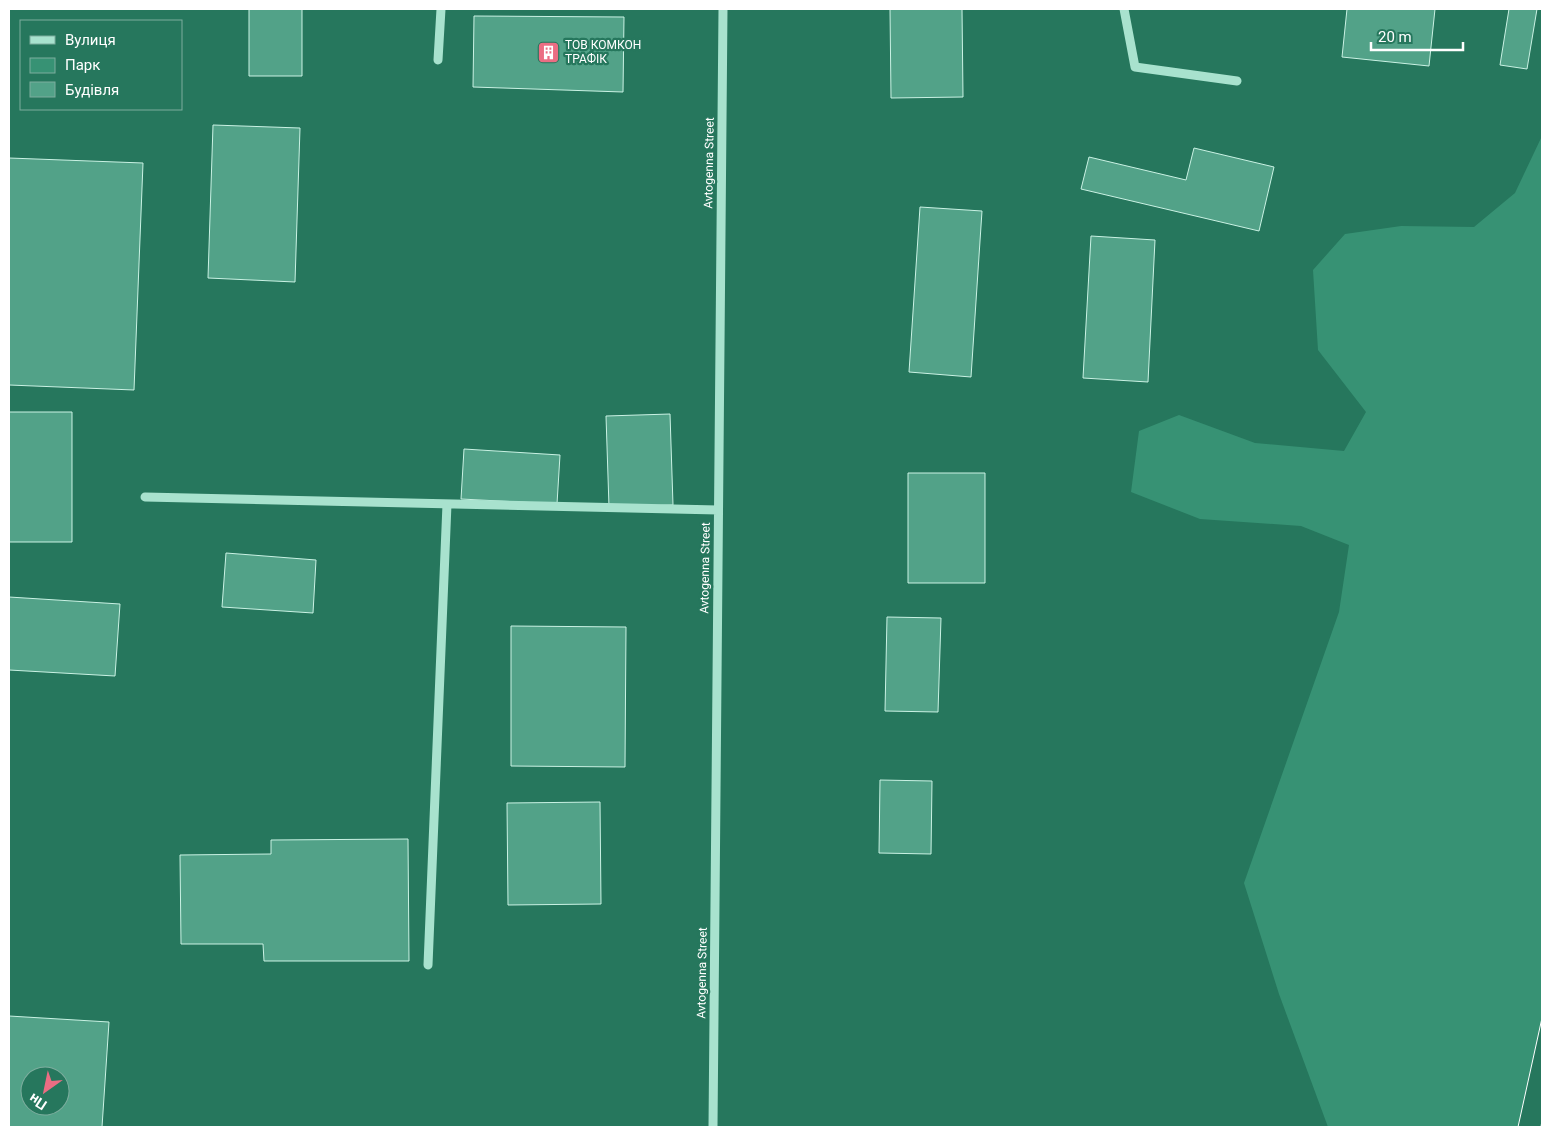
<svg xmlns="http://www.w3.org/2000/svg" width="1551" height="1136" viewBox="0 0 1551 1136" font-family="Roboto,sans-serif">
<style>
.green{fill:#379274}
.building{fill:#52a288;stroke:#caf2e4;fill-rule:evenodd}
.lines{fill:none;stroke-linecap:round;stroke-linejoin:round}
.minor{stroke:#a8e2ce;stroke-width:9}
.tram{stroke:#fff;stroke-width:1}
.labels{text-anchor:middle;stroke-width:4.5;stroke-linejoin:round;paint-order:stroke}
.poi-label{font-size:12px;fill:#fff;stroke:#26775d;text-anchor:start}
.street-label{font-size:12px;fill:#fff;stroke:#26775d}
</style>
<rect width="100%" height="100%" fill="#26775d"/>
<path class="green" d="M 1542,136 L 1542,1018 L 1518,1127 L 1328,1127 L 1279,994 L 1244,883 L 1339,612 L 1349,545 L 1301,526 L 1200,519 L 1131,492 L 1139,431 L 1179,415 L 1255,443 L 1344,451 L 1366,412 L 1318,350 L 1313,270 L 1345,234 L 1401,226 L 1474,227 L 1515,193 Z"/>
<path class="building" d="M 249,9 L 302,9 L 302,76 L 249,76 Z
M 890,9 L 962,9 L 963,97 L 891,98 Z
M 1347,9 L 1435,9 L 1429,66 L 1342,57 Z
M 1509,9 L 1537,9 L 1527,69 L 1500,65 Z
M 474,16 L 624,17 L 623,92 L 473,87 Z
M 213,125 L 300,128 L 295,282 L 208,278 Z
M 1194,148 L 1274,167 L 1259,231 L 1081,189 L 1089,157 L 1186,180 Z
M 9,158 L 143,163 L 134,390 L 9,385 Z
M 920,207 L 982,211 L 971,377 L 909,372 Z
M 1091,236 L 1155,240 L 1148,382 L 1083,378 Z
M 9,412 L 72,412 L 72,542 L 9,542 Z
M 670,414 L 673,505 L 609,507 L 606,416 Z
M 464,449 L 560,455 L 557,504 L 461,499 Z
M 908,473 L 985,473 L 985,583 L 908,583 Z
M 226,553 L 316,560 L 313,613 L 222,607 Z
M 9,597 L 120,604 L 115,676 L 9,670 Z
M 887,617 L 941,618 L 938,712 L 885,711 Z
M 511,626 L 626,627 L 625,767 L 511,766 Z
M 880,780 L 932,781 L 931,854 L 879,853 Z
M 600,802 L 601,904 L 508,905 L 507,803 Z
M 408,839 L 409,961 L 264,961 L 263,944 L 181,944 L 180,855 L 271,854 L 271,840 Z
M 9,1016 L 109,1022 L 102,1127 L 9,1127 ZM 30,1076 L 60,1076 L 60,1106 L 30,1106 Z"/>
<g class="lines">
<path class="minor" d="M 1124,9 L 1135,67 L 1237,81
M 438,60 L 441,9
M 145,497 L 718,510
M 428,965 L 447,504
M 713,1127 L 723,9"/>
<path class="tram" d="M 1518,1127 L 1542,1018
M 1541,1127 L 1542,1120"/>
</g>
<defs>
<symbol id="building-square" viewBox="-11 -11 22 22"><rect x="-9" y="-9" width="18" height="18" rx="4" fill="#eb6d83" stroke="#26775d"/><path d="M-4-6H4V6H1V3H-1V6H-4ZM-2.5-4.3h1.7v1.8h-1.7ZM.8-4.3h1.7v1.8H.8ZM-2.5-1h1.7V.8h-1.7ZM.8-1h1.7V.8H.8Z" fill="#fff"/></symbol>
</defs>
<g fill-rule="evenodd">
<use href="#building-square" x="536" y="40" width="25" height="25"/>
</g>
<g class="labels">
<g class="poi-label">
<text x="565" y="49">ТОВ КОМКОН<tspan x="565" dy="14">ТРАФІК</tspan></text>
</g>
<g class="street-label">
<text transform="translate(709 163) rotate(-89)" y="4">Avtogenna Street</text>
<text transform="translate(705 568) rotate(-89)" y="4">Avtogenna Street</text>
<text transform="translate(702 973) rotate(-89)" y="4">Avtogenna Street</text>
</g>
</g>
<rect width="1551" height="1136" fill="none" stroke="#ffffff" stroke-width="20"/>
<rect x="20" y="20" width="162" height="90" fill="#26775d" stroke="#7dad9e"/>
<rect x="30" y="36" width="25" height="8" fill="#a8e2ce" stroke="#7dad9e"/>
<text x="65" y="45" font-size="15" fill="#ffffff">Вулиця</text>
<rect x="30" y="58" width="25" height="15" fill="#379274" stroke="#7dad9e"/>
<text x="65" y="70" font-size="15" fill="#ffffff">Парк</text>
<rect x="30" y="82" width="25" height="15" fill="#52a288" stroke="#7dad9e"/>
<text x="65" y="95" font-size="15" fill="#ffffff">Будівля</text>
<g transform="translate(45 1091) rotate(213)"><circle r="24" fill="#26775d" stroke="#7dad9e"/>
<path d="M0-4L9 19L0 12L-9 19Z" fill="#eb6d83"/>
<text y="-8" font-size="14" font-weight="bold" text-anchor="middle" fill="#ffffff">Пн</text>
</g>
<path d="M1371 42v8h92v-8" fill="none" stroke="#ffffff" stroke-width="2.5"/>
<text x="1378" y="42" font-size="15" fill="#ffffff" stroke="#26775d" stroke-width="4" paint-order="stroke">20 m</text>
</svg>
